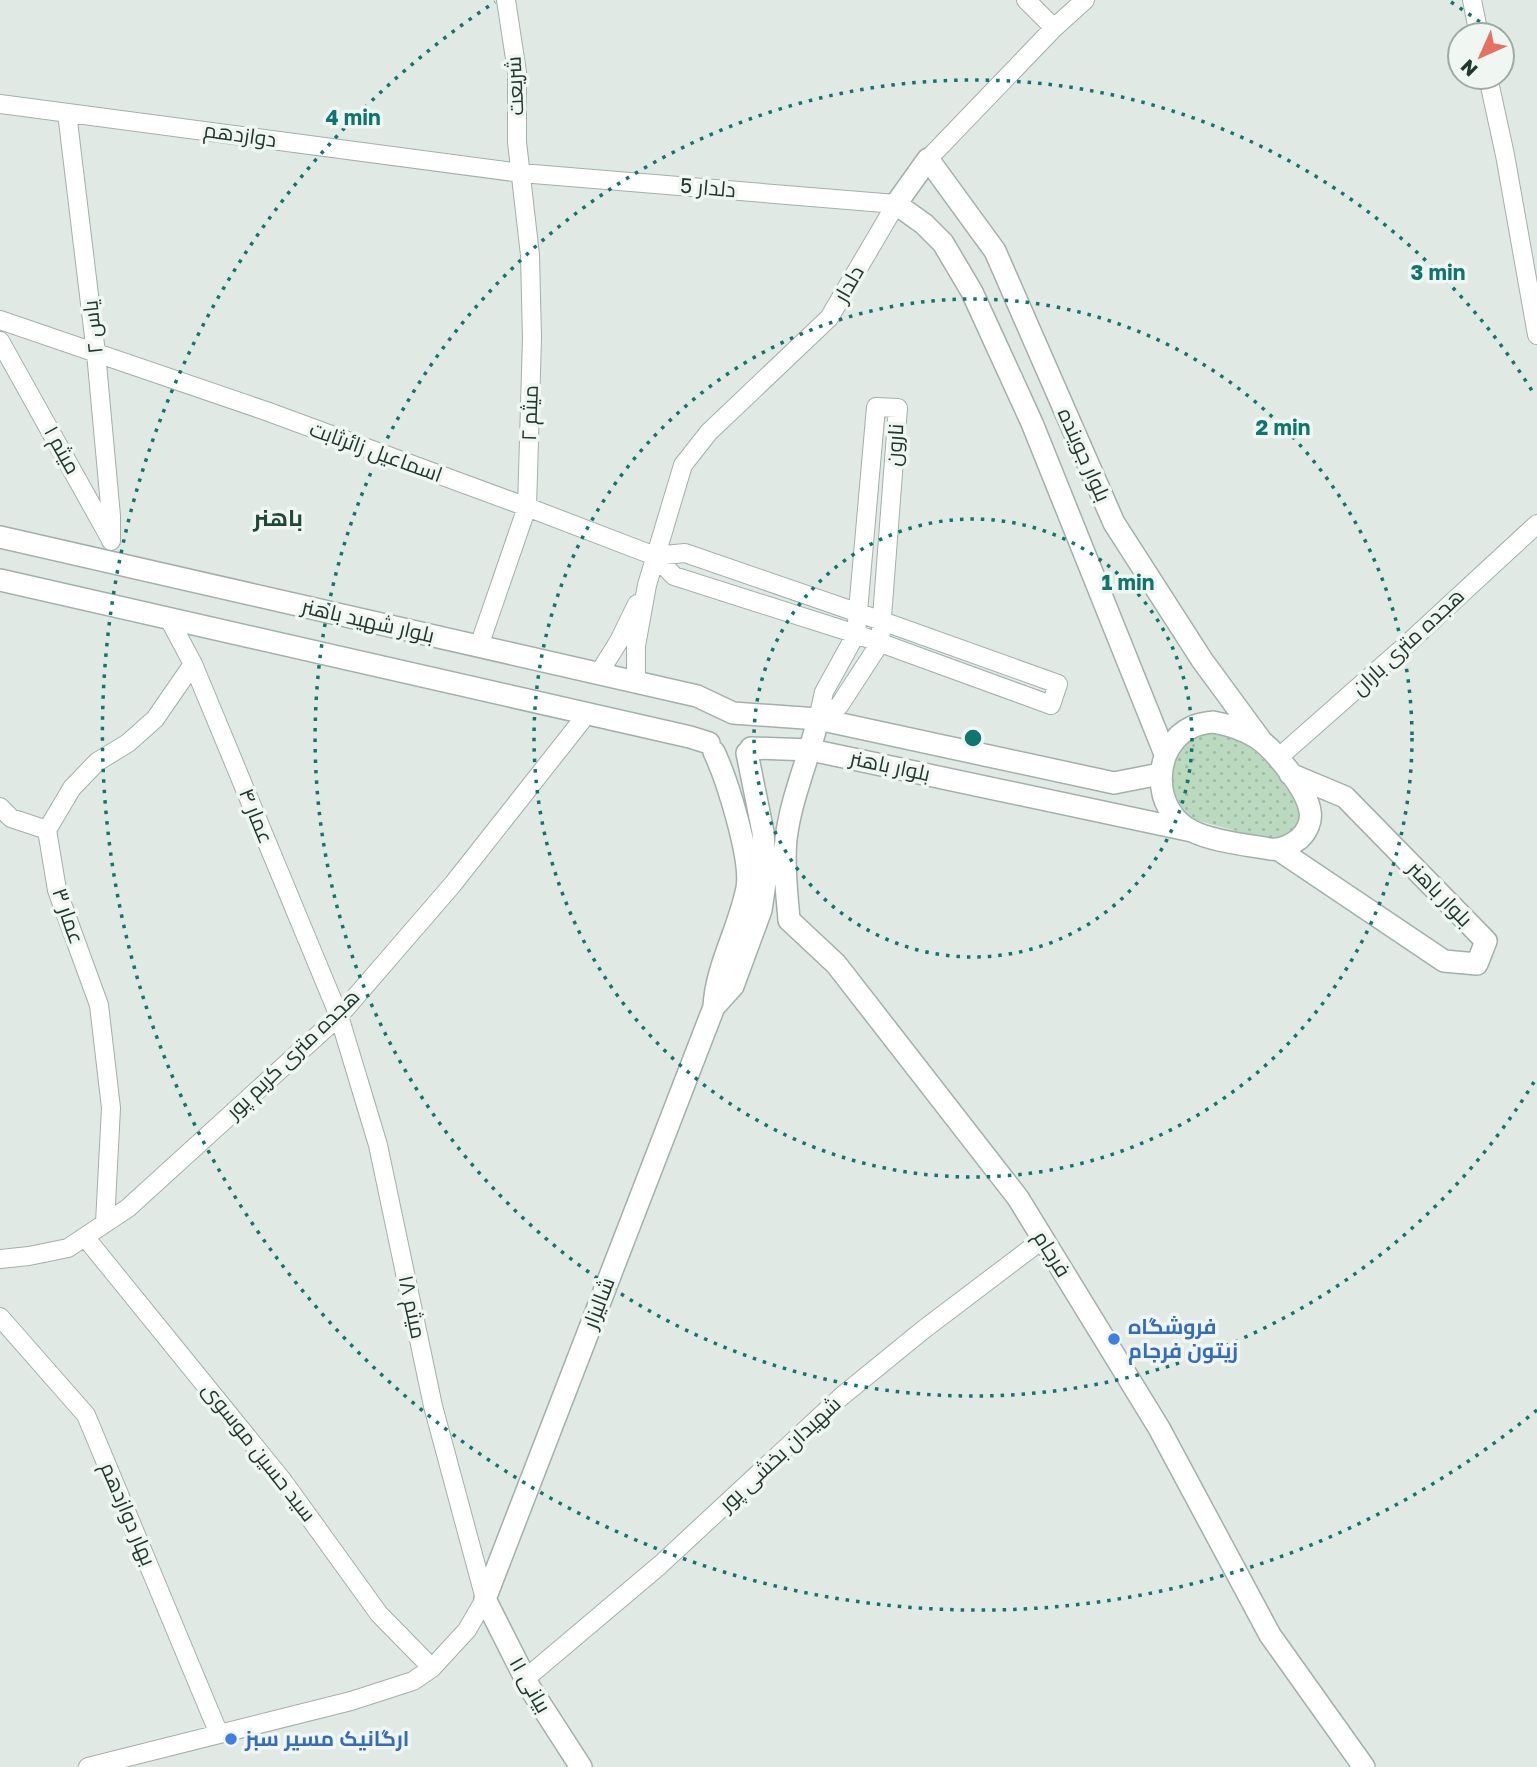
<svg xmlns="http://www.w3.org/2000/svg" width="1537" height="1767" viewBox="0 0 1537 1767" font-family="'Golos Text',Cairo,sans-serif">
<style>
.grass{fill:url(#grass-dots)}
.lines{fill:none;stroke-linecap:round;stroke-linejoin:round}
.minor-casing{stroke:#a3b0aa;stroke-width:20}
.tertiary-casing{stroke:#a3b0aa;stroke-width:24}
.minor{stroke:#fff;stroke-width:18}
.tertiary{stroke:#fff;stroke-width:21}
.ring{fill:none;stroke:#0f766e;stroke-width:3.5;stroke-dasharray:3.5 7}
.shop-dot{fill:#3f7fe0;stroke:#f0f6f2;stroke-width:2.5}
.labels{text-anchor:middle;stroke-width:7;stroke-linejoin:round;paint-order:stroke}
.street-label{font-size:21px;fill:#22382f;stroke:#f0f6f2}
.shop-label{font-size:21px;font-weight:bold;fill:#366cbe;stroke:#f0f6f2;text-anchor:start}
.neighbourhood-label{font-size:23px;font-weight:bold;fill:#204839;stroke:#f0f6f2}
.centre{fill:#0f766e;stroke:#f0f6f2;stroke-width:3.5}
.ring-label{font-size:21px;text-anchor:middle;font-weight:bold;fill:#0f766e;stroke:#f0f6f2;stroke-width:7;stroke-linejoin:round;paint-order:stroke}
</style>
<defs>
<pattern id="grass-dots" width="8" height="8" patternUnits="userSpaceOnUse" patternTransform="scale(1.75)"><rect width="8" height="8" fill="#bad9be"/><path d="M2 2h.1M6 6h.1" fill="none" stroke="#a0bba4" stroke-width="1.8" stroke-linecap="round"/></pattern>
</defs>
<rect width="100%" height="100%" fill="#e0e9e4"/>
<path class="grass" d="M 1229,734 C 1263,752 1282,778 1301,810 L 1295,830 L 1276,841 L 1191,819 C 1169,796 1158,751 1196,736 C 1206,733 1219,734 1229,734 Z"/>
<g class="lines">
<defs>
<path id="minor" d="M 1026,0 L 1054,28
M 1472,0 L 1479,35
M 1488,77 L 1505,155 L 1537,335
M 0,104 L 521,173 L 896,204 L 829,318 L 709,432 L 683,465 L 647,585 L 636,646 L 636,682
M 67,113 L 96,353 L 111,516 L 111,541
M 928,159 L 1054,28 L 1085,0
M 0,320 L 266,411 L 527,507 L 655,556 L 674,576 L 856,634 L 1051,705 L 1058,684 L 882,621 L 685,553 L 655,556
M 0,341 L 111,540
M 876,407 L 898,408 L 880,643 L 839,706 L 818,719 L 824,692 L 856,634 Z
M 479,646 L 527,507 L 532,338 L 530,255 L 517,142 L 517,72 L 506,0
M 599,673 L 619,641 L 637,604
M 1278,758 L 1406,645 L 1537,524
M 0,807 L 11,818 L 47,830
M 105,1223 L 111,1108 L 99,1005 L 57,890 L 47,830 L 72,788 L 97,762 L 128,743 L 155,719 L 193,664
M 85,1237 L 283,1481 L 379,1614 L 432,1668
M 0,1259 L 29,1256 L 68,1248 L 128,1208 L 339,1016 L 453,884 L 587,714
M 0,1317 L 86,1415 L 219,1734
M 525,1679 L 660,1565 L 842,1396 L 923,1330 L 1043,1239
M 88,1767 L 351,1701 L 413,1681 L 432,1668 L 467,1630 L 485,1599 L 433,1406 L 378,1145 L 339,1016 L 193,664 L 169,619"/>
<path id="tertiary" d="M 0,537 L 697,696 L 733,713 L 818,719 L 1114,783 L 1160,774
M 0,580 L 690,737 L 709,743
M 818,719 C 809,759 791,797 786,839 C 783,865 787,893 789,920 L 836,964 L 1018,1198 L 1159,1428 L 1270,1635 L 1364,1767
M 1213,722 C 1230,725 1243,729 1257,738 C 1275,750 1307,790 1310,811 C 1312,821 1307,832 1299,839 C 1290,846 1281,850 1270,849 C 1248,845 1211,841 1192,831 C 1151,811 1151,746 1192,727 C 1198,724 1207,723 1213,722 Z
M 751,748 L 811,750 L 1192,831
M 1165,754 L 1032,423 L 972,292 L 943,243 L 924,224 L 896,204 L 928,159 L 995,251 L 1114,523 L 1202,660 L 1260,739
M 1279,850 L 1444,961 L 1477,964 L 1486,941 L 1345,797 L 1290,774
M 714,1007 L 733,986 L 761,910 L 766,876 L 763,832 L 747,753
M 581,1767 L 530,1688 L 485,1599 L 714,1007 C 716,966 739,929 747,888 C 752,859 727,779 714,752"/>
</defs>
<use href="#minor" class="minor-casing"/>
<use href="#tertiary" class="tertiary-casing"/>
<use href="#minor" class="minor"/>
<use href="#tertiary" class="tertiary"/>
</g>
<g class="ring">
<circle cx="973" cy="738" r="219"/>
<circle cx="973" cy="738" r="439"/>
<path d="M1534 1082A658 658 0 1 1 1534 394"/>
<path d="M1537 1410A877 877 0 1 1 495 2M1451 2A877 877 0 0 1 1495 33"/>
</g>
<g class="shop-dot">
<circle cx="1114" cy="1339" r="7"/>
<circle cx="231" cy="1739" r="7"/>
</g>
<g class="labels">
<g class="street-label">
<text transform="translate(515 86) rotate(-93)" y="7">شریعت</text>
<text transform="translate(240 135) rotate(8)" y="7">دوازدهم</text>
<text transform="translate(708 188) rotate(5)" y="7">دلدار 5</text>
<text transform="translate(849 284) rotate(-60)" y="7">دلدار</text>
<text transform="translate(93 327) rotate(-96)" y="7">یاس ۲</text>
<text transform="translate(530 413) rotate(-88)" y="7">میثم ۲</text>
<text transform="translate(895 445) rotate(-86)" y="7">نارون</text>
<text transform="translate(62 450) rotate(61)" y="7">میثم ۱</text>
<text transform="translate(376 452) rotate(20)" y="7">اسماعیل زائرثابت</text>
<text transform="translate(1084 455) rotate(66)" y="7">بلوار جوینده</text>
<text transform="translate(368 621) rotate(13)" y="7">بلوار شهید باهنر</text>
<text transform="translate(1408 642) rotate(-43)" y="7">هجده متری باران</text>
<text transform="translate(890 766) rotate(12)" y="7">بلوار باهنر</text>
<text transform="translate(256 816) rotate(68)" y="7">عمار ۴</text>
<text transform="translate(1440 894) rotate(46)" y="7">بلوار باهنر</text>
<text transform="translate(68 916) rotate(71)" y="7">عمار ۳</text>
<text transform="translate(293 1054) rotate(-44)" y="7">هجده متری کریم پور</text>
<text transform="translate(1052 1254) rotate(58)" y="7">فرجام</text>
<text transform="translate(599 1303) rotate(-69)" y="7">شالیزار</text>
<text transform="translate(412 1307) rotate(78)" y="7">میثم ۱۸</text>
<text transform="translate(259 1452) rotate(52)" y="7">سید حسین موسوی</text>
<text transform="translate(780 1454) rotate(-43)" y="7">شهیدان بخشی پور</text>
<text transform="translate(128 1514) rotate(67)" y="7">بهار دوازدهم</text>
<text transform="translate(530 1685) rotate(60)" y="7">بیانی ۱۱</text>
</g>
<g class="shop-label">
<text x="1128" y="1334">فروشگاه<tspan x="1128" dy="24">زیتون فرجام</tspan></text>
<text x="245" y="1746">ارگانیک مسیر سبز</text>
</g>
<g class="neighbourhood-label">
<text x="278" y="526">باهنر</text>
</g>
</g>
<circle cx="973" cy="738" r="10" class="centre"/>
<g class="ring-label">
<text x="353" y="125">4 min</text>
<text x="1438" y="280">3 min</text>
<text x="1283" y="435">2 min</text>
<text x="1128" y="590">1 min</text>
</g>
<g transform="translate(1481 56) rotate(225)"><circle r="33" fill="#f0f6f2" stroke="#9eaaa4" stroke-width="2"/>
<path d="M0-5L12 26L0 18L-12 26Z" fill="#e67061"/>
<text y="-10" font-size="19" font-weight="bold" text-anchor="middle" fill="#22382f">N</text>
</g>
</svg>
